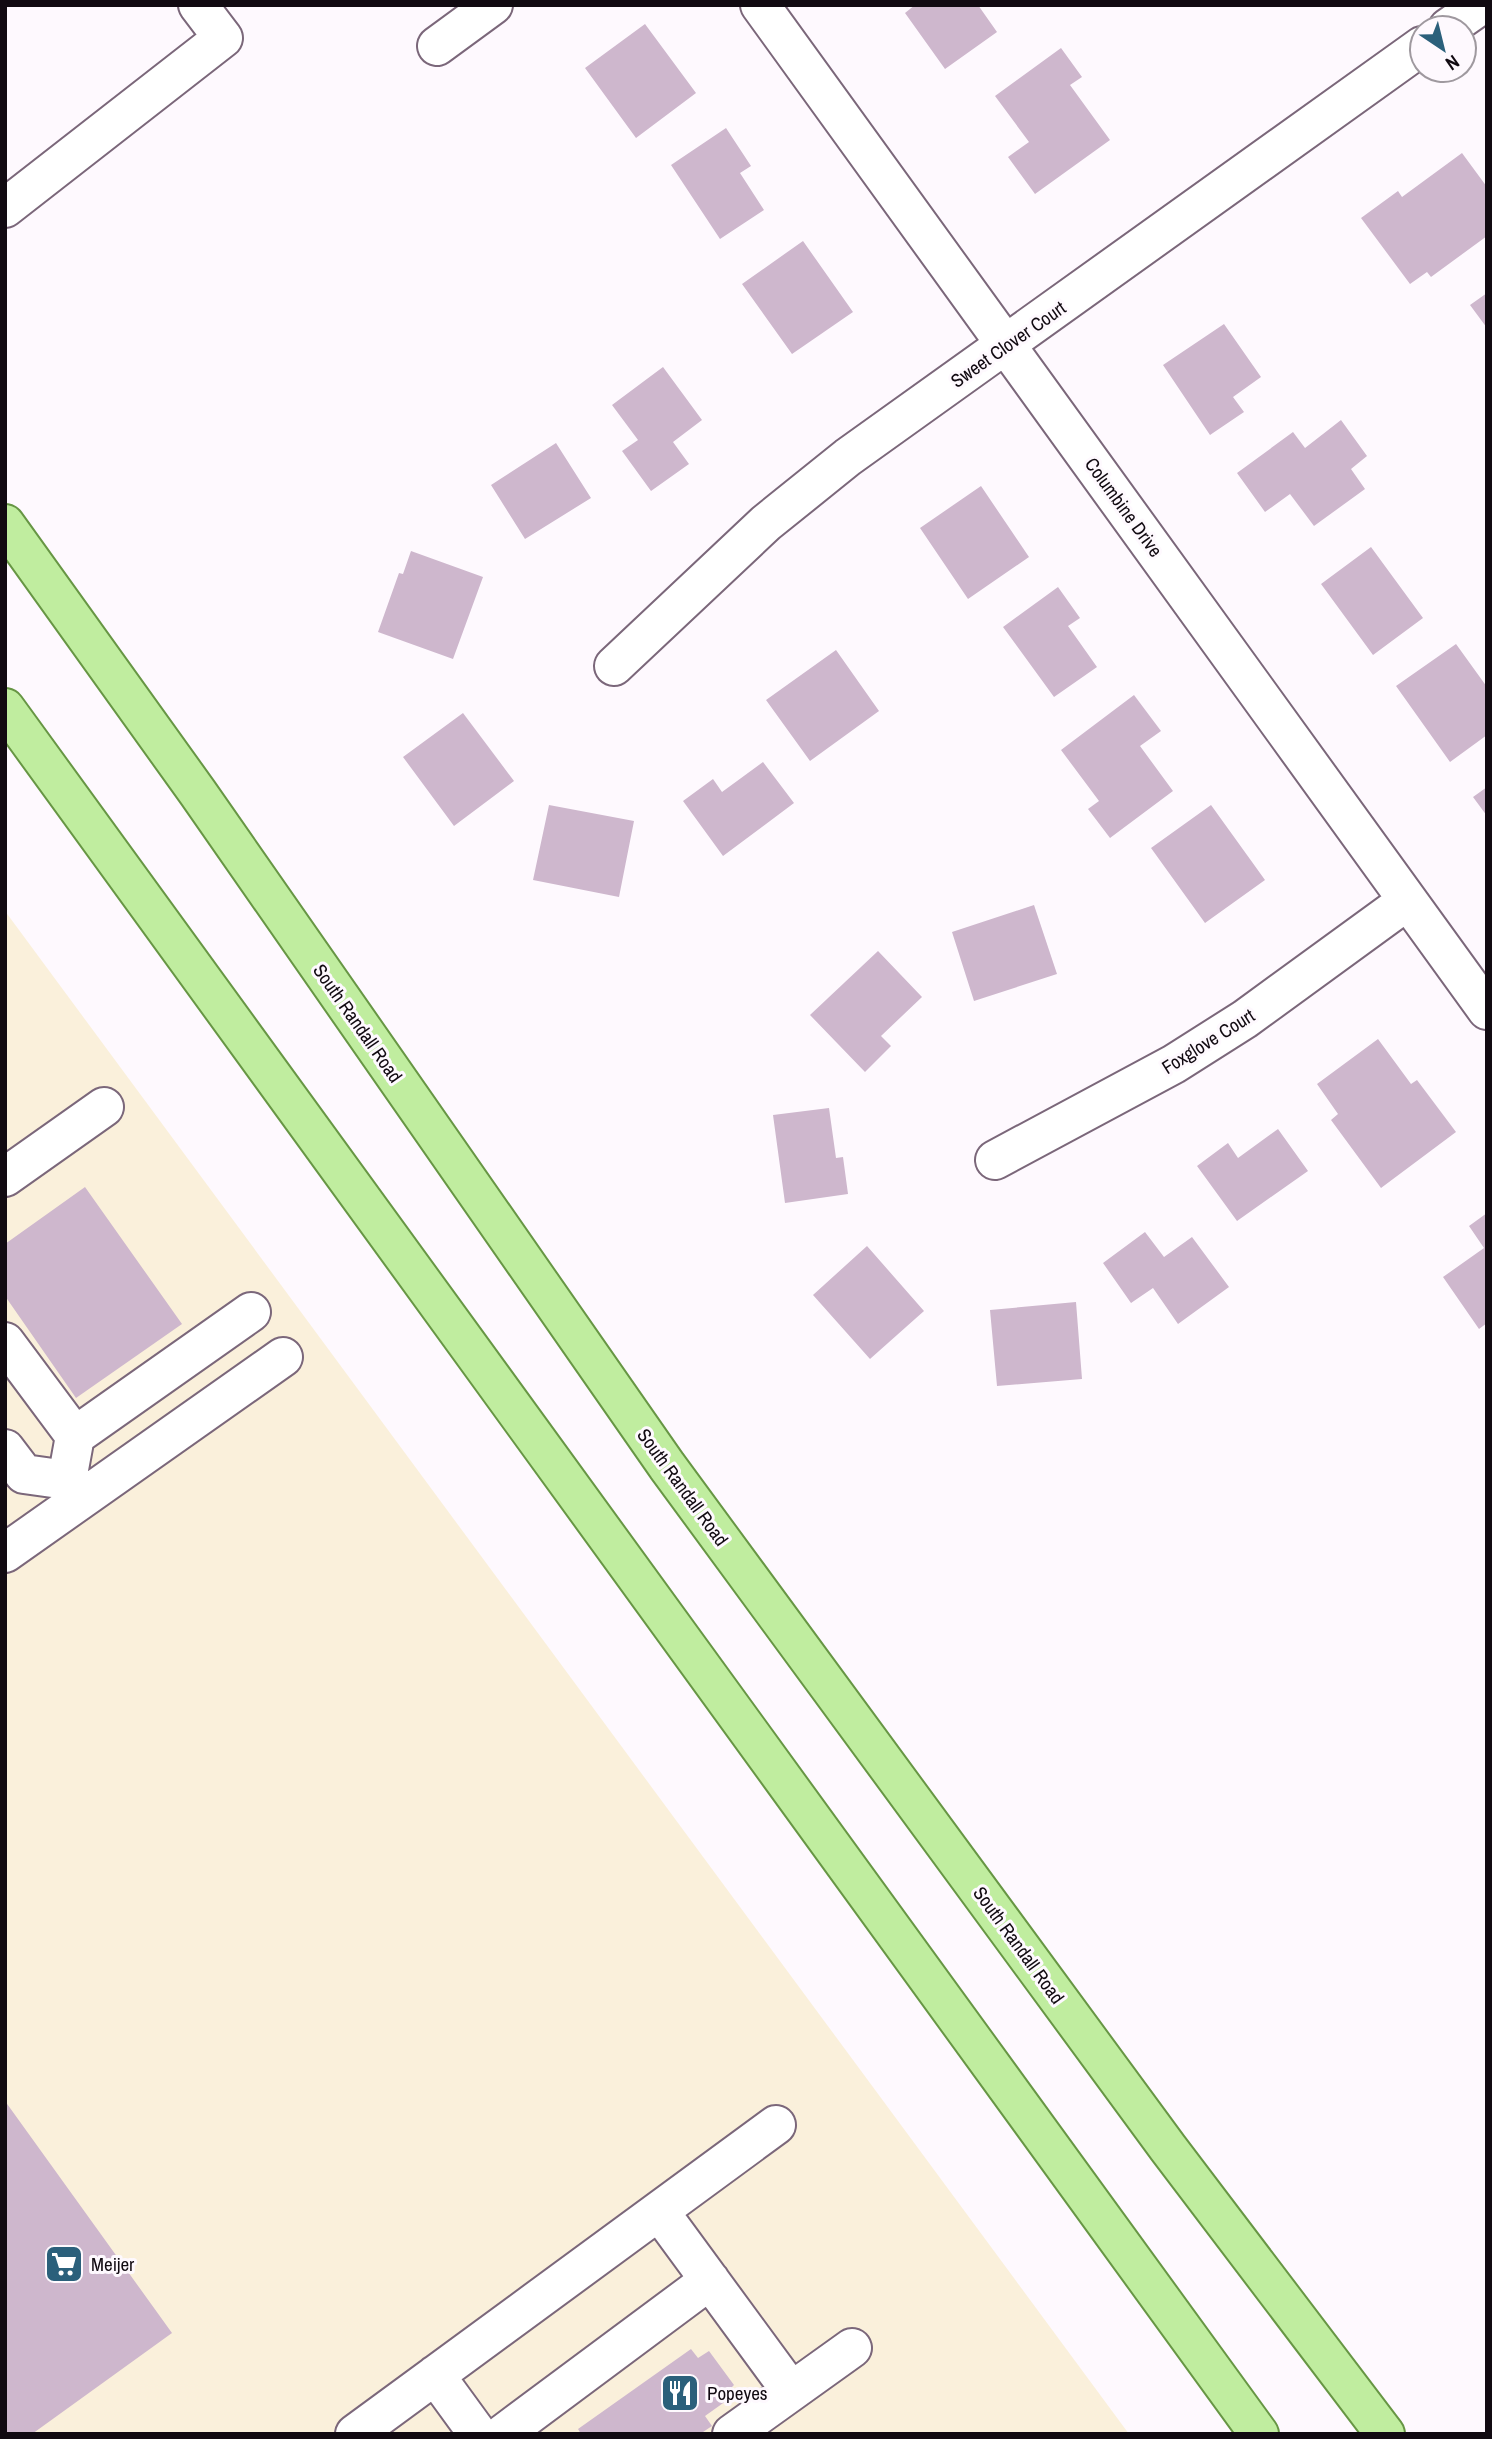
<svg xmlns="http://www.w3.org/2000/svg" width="1492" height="2439" viewBox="0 0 1492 2439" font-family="'Archivo Narrow',sans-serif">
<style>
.commercial{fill:#faf0db}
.building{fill:#ceb7cd}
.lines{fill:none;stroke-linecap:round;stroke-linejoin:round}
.minor-casing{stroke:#7b677a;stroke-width:42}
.major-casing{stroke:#679644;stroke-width:42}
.minor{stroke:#fff;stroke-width:38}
.major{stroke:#c0ed9f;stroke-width:38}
.labels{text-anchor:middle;stroke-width:6;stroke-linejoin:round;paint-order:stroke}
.street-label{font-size:19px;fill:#110a11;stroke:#fef9fe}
.poi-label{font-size:19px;fill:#110a11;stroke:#fef9fe;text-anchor:start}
</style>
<rect width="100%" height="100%" fill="#fef9fe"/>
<path class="commercial" d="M 5,911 L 1129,2434 L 5,2434 Z"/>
<path class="building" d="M 915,5 L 978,5 L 997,32 L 945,69 L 905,13 Z
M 645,24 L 696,93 L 636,138 L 585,68 Z
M 1061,48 L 1082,77 L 1070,85 L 1110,140 L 1035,194 L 1008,157 L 1029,142 L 995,96 Z
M 726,128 L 751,166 L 740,173 L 764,210 L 720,239 L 671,165 Z
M 1462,153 L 1487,187 L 1487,236 L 1431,277 L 1427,272 L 1410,284 L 1361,218 L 1398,191 L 1402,197 Z
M 803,241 L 853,312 L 792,354 L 742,284 Z
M 1487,293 L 1487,328 L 1470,305 Z
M 1224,324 L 1261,377 L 1233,397 L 1244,412 L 1210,435 L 1163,365 Z
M 663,367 L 702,420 L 673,442 L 689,464 L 651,491 L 622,451 L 638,440 L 612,405 Z
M 1341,420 L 1367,456 L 1351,469 L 1365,489 L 1314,526 L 1290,494 L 1265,512 L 1237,473 L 1293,432 L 1305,448 Z
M 556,443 L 591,498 L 525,539 L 491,485 Z
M 981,486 L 1029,557 L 968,599 L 920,528 Z
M 1371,547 L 1423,618 L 1373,655 L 1321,584 Z
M 411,551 L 483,577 L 453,659 L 378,632 L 399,573 L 403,574 Z
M 1058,587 L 1080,618 L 1068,626 L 1097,667 L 1054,697 L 1003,627 Z
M 1456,644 L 1487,687 L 1487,735 L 1450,762 L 1396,686 Z
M 836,650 L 879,711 L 810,761 L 766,700 Z
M 1134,695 L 1161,731 L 1140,746 L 1173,791 L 1110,838 L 1088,809 L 1099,801 L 1061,750 Z
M 463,713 L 514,781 L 454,826 L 403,757 Z
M 763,762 L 794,803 L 723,856 L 683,801 L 713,779 L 722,792 Z
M 1487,787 L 1487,816 L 1473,797 Z
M 549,805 L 634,821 L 619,897 L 533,880 Z
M 1211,805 L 1265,880 L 1205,923 L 1151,848 Z
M 1034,905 L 1057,974 L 974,1001 L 952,932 Z
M 878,951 L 922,997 L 881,1036 L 891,1046 L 865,1072 L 810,1015 Z
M 1378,1039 L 1411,1084 L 1417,1080 L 1456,1132 L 1381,1188 L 1331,1120 L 1338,1114 L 1317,1084 Z
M 829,1108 L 836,1158 L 843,1157 L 848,1194 L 785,1203 L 773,1115 Z
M 1278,1129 L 1308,1171 L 1237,1221 L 1197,1166 L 1228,1143 L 1238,1158 Z
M 85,1187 L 182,1324 L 76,1398 L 5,1296 L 5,1244 Z
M 1487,1213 L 1487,1323 L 1479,1329 L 1443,1277 L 1484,1248 L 1469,1226 Z
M 1145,1232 L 1164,1257 L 1192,1237 L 1229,1287 L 1178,1324 L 1153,1288 L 1131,1303 L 1103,1263 Z
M 867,1246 L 924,1311 L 870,1359 L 813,1295 Z
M 1076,1302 L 1082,1379 L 997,1386 L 990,1310 Z
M 5,2101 L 172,2333 L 32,2434 L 5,2434 Z
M 691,2349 L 698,2358 L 709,2351 L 734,2385 L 729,2390 L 733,2396 L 705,2416 L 712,2426 L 700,2434 L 581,2434 L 578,2429 Z"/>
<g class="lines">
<defs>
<path id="minor" d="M 760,5 L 1487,1010
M 1448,28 L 1478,7
M 437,46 L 493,5
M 5,208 L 223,38 L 198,5
M 614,666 L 766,523 L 848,457 L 1422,46
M 995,1160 L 1174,1064 L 1245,1019 L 1407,901
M 5,1177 L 104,1107
M 5,1342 L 75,1436 L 67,1480
M 75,1436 L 251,1312
M 5,1449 L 24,1474 L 67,1480 L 81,1499
M 5,1553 L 283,1357
M 659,2211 L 791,2391
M 435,2375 L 478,2434
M 355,2434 L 776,2125
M 503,2434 L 710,2280
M 732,2434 L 852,2348"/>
<path id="major" d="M 5,524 L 198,793 L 667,1466 L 1168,2148 L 1385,2434
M 5,708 L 1259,2434"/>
</defs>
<use href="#minor" class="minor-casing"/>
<use href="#major" class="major-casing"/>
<use href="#minor" class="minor"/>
<use href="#major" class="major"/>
</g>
<defs>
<symbol id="supermarket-square" viewBox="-11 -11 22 22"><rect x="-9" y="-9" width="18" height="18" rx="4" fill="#2b607b" stroke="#fef9fe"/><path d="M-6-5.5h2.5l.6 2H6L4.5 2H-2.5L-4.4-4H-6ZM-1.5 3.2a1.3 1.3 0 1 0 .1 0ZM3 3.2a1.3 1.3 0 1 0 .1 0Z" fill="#fff"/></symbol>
<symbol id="restaurant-square" viewBox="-11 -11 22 22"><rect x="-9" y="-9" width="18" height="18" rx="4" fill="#2b607b" stroke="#fef9fe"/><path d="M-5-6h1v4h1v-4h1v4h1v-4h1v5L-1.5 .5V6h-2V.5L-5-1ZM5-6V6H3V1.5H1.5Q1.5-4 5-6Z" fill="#fff"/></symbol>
</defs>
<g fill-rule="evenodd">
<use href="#supermarket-square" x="42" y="2242" width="44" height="44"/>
<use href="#restaurant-square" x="658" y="2371" width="44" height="44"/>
</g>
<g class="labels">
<g class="street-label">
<text transform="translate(1008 344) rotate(-35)" y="7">Sweet Clover Court</text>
<text transform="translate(1124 507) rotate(54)" y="7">Columbine Drive</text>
<text transform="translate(358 1023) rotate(55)" y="7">South Randall Road</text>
<text transform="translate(1208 1041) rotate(-32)" y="7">Foxglove Court</text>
<text transform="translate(683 1487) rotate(54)" y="7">South Randall Road</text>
<text transform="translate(1019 1945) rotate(54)" y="7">South Randall Road</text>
</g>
<g class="poi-label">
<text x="91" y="2271">Meijer</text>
<text x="707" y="2400">Popeyes</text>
</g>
</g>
<rect width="1492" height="2439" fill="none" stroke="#110a11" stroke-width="14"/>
<g transform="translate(1443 49) rotate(145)"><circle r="33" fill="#fef9fe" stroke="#9f999f" stroke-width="2"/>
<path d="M0-5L12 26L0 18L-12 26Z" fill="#2b607b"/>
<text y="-10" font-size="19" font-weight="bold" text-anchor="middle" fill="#110a11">N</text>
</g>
</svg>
